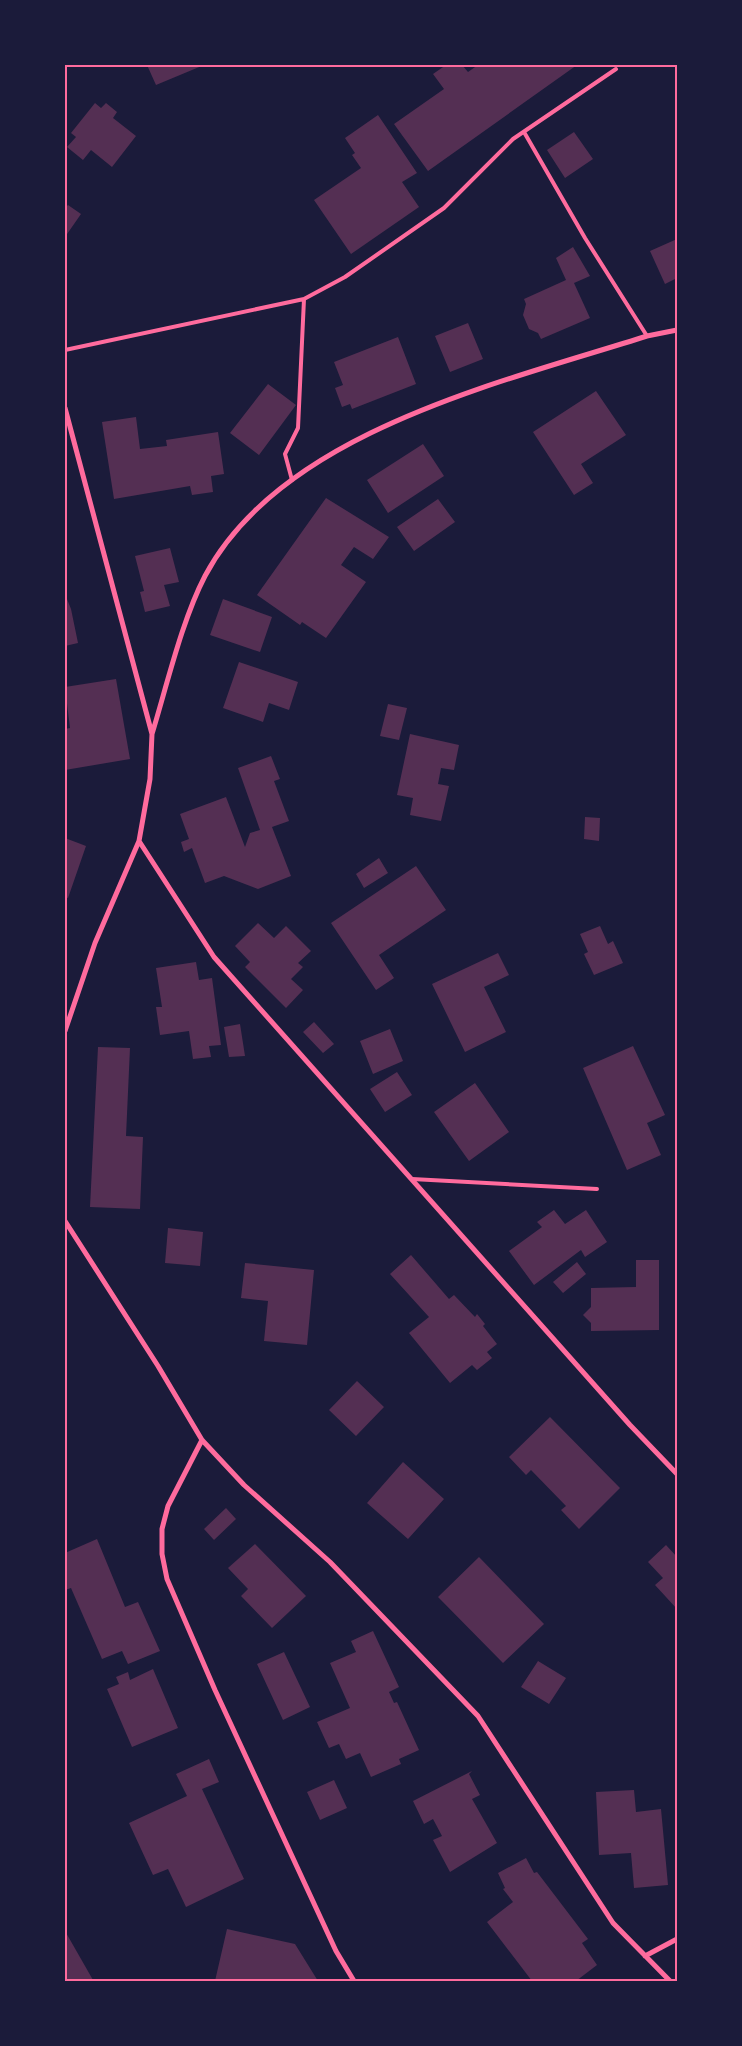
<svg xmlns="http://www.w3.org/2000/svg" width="742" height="2046" viewBox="0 0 742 2046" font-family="'PT Serif',serif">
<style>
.building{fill:#542f53}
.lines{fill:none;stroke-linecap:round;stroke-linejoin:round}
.service{stroke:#ff6b9d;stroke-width:4}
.minor{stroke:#ff6b9d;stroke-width:5}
.neatline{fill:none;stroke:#ff6b9d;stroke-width:2}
</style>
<rect width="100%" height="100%" fill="#1b1b3a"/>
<path class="building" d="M 147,65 L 204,65 L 156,85 Z
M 446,65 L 462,65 L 468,72 L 478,65 L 577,65 L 428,171 L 394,124 L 444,89 L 433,74 Z
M 95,103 L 101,108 L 106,103 L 117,112 L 113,118 L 136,136 L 112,167 L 91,150 L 83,160 L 67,147 L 76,137 L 71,133 Z
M 378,115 L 417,173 L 402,182 L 419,207 L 351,254 L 314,200 L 361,168 L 352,155 L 355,153 L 345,138 Z
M 574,132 L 593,159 L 565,178 L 547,150 Z
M 68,205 L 81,214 L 65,237 L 65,208 Z
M 677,239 L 677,278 L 665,284 L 650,251 Z
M 573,247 L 590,276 L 574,283 L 590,318 L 541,339 L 538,333 L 529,329 L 523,315 L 526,304 L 524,299 L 566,280 L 556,258 Z
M 468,323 L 483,359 L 450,372 L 435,336 Z
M 398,337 L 416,384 L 352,409 L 350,404 L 342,407 L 335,388 L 343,385 L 334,362 Z
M 268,384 L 296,405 L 259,455 L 230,433 Z
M 596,391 L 626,435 L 581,464 L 593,483 L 574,495 L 533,432 Z
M 136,417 L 140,449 L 167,446 L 166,440 L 218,432 L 224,474 L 211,476 L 213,492 L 192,495 L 190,486 L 114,499 L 102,422 Z
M 423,444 L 444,476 L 388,513 L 367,480 Z
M 326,498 L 389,537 L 373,559 L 354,547 L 341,565 L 366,582 L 326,638 L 302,622 L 300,625 L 257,595 Z
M 438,499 L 455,522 L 414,551 L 397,527 Z
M 170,548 L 179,582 L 164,585 L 170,606 L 145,612 L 140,592 L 144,591 L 135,556 Z
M 65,594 L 71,609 L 78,643 L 65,646 Z
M 223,599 L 272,617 L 260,652 L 210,635 Z
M 239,662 L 298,682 L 289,710 L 269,703 L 263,722 L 223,708 Z
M 116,679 L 130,759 L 65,770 L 65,729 L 70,728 L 65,687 Z
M 388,704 L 407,708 L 399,740 L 380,736 Z
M 410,734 L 459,745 L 454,770 L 441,768 L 438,784 L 449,786 L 441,821 L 410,815 L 413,798 L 397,795 Z
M 271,756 L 280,779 L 274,781 L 289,821 L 272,827 L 291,876 L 258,889 L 224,876 L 205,883 L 192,848 L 184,852 L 181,842 L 189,839 L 180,814 L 226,797 L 245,847 L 250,833 L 260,830 L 238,768 Z
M 585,817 L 600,818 L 599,841 L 584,839 Z
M 65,838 L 86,846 L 68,898 L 65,897 Z
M 379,858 L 388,873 L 364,888 L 356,874 Z
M 416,866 L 446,910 L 379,955 L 394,978 L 376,990 L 331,923 Z
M 258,923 L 274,938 L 286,926 L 311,951 L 298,963 L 303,967 L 291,979 L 303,990 L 286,1008 L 245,967 L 250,962 L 235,946 Z
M 600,926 L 608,944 L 613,941 L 623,963 L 594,975 L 584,954 L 588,952 L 580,934 Z
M 498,953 L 509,975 L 484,987 L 506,1032 L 465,1052 L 432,984 Z
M 196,962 L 199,980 L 212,978 L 221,1045 L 209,1046 L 211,1057 L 193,1059 L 189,1031 L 160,1035 L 156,1007 L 162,1007 L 156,968 Z
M 314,1022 L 334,1044 L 323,1053 L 303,1032 Z
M 240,1024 L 245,1056 L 229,1057 L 224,1027 Z
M 390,1029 L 403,1061 L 373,1074 L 360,1041 Z
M 633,1046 L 665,1115 L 647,1123 L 661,1155 L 627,1170 L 583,1068 Z
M 98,1047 L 130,1048 L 126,1136 L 143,1137 L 140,1209 L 90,1207 Z
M 397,1072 L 412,1095 L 385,1112 L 370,1089 Z
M 475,1083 L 509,1132 L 469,1161 L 434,1112 Z
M 554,1210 L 565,1224 L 586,1210 L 607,1242 L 585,1257 L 581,1250 L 534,1285 L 509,1251 L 542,1227 L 537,1222 Z
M 168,1228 L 203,1232 L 200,1266 L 165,1263 Z
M 411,1255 L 449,1299 L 454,1295 L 475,1317 L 477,1314 L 485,1324 L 483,1326 L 497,1344 L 487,1352 L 492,1358 L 477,1370 L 472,1365 L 450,1383 L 409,1333 L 429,1317 L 390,1274 Z
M 636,1260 L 659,1260 L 659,1330 L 591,1331 L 591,1323 L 583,1315 L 591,1307 L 591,1288 L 636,1287 Z
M 577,1262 L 586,1274 L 563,1293 L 553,1282 Z
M 245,1263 L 314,1270 L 307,1345 L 264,1341 L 268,1301 L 241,1298 Z
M 357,1381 L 384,1407 L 356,1436 L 329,1410 Z
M 550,1417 L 620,1488 L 579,1529 L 561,1510 L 566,1506 L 531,1470 L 526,1475 L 509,1457 Z
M 403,1462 L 444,1499 L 408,1539 L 367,1503 Z
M 226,1508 L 236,1519 L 214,1540 L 204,1529 Z
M 97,1539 L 125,1607 L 138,1602 L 160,1651 L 128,1664 L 122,1651 L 102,1659 L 71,1588 L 65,1590 L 65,1553 Z
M 255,1544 L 306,1596 L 272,1628 L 241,1596 L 248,1589 L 228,1568 Z
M 666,1545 L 677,1557 L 677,1609 L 655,1585 L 663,1578 L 648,1562 Z
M 479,1557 L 544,1624 L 503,1663 L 438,1597 Z
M 373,1631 L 399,1687 L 389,1692 L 394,1703 L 397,1702 L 419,1750 L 399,1759 L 401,1764 L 371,1777 L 360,1753 L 346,1759 L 339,1744 L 329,1748 L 317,1722 L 350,1708 L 330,1663 L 356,1652 L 351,1641 Z
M 284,1652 L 310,1707 L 283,1720 L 257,1664 Z
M 538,1661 L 566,1678 L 549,1704 L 521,1687 Z
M 153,1669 L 178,1728 L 132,1747 L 107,1689 L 119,1684 L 116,1677 L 128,1672 L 130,1680 Z
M 209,1759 L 219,1782 L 202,1789 L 244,1879 L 186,1907 L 168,1869 L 153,1875 L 129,1823 L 187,1796 L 176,1774 Z
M 472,1771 L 469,1774 L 480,1795 L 472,1799 L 497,1843 L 450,1872 L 433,1840 L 442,1836 L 433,1819 L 424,1824 L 413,1801 Z
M 334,1780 L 347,1808 L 320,1820 L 307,1792 Z
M 634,1790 L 636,1812 L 661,1809 L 668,1885 L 634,1888 L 631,1853 L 599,1855 L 596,1792 Z
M 526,1858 L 534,1873 L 537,1872 L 588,1939 L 582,1943 L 597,1965 L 576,1981 L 532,1981 L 487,1922 L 513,1902 L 503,1889 L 505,1888 L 498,1873 Z
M 227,1929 L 295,1944 L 318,1981 L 215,1981 Z
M 65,1931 L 93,1980 L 91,1981 L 65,1981 Z"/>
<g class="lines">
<path class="service" d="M 524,132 L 585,238 L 647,336
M 65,350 L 304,299 L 345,277 L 444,208 L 513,139 L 616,69
M 292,480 L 285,454 L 298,428 L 304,299
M 412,1179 L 597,1189"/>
<path class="minor" d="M 65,408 L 152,734 L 150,779 L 139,841 L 95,943 L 65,1031
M 152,734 C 167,685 182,620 205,576 C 281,432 503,382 647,336 L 677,330
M 139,841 L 214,957 L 630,1425 L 677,1474
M 65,1221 L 158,1366 L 202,1440 L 244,1485 L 330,1562 L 478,1716 L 613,1923 L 670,1981
M 202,1440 L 168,1506 L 162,1529 L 162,1554 L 167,1579 L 215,1690 L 336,1951 L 354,1981
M 645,1956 L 677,1939"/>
</g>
<rect width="742" height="2046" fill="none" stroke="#1b1b3a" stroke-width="132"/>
<rect x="66" y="66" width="610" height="1914" class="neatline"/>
</svg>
